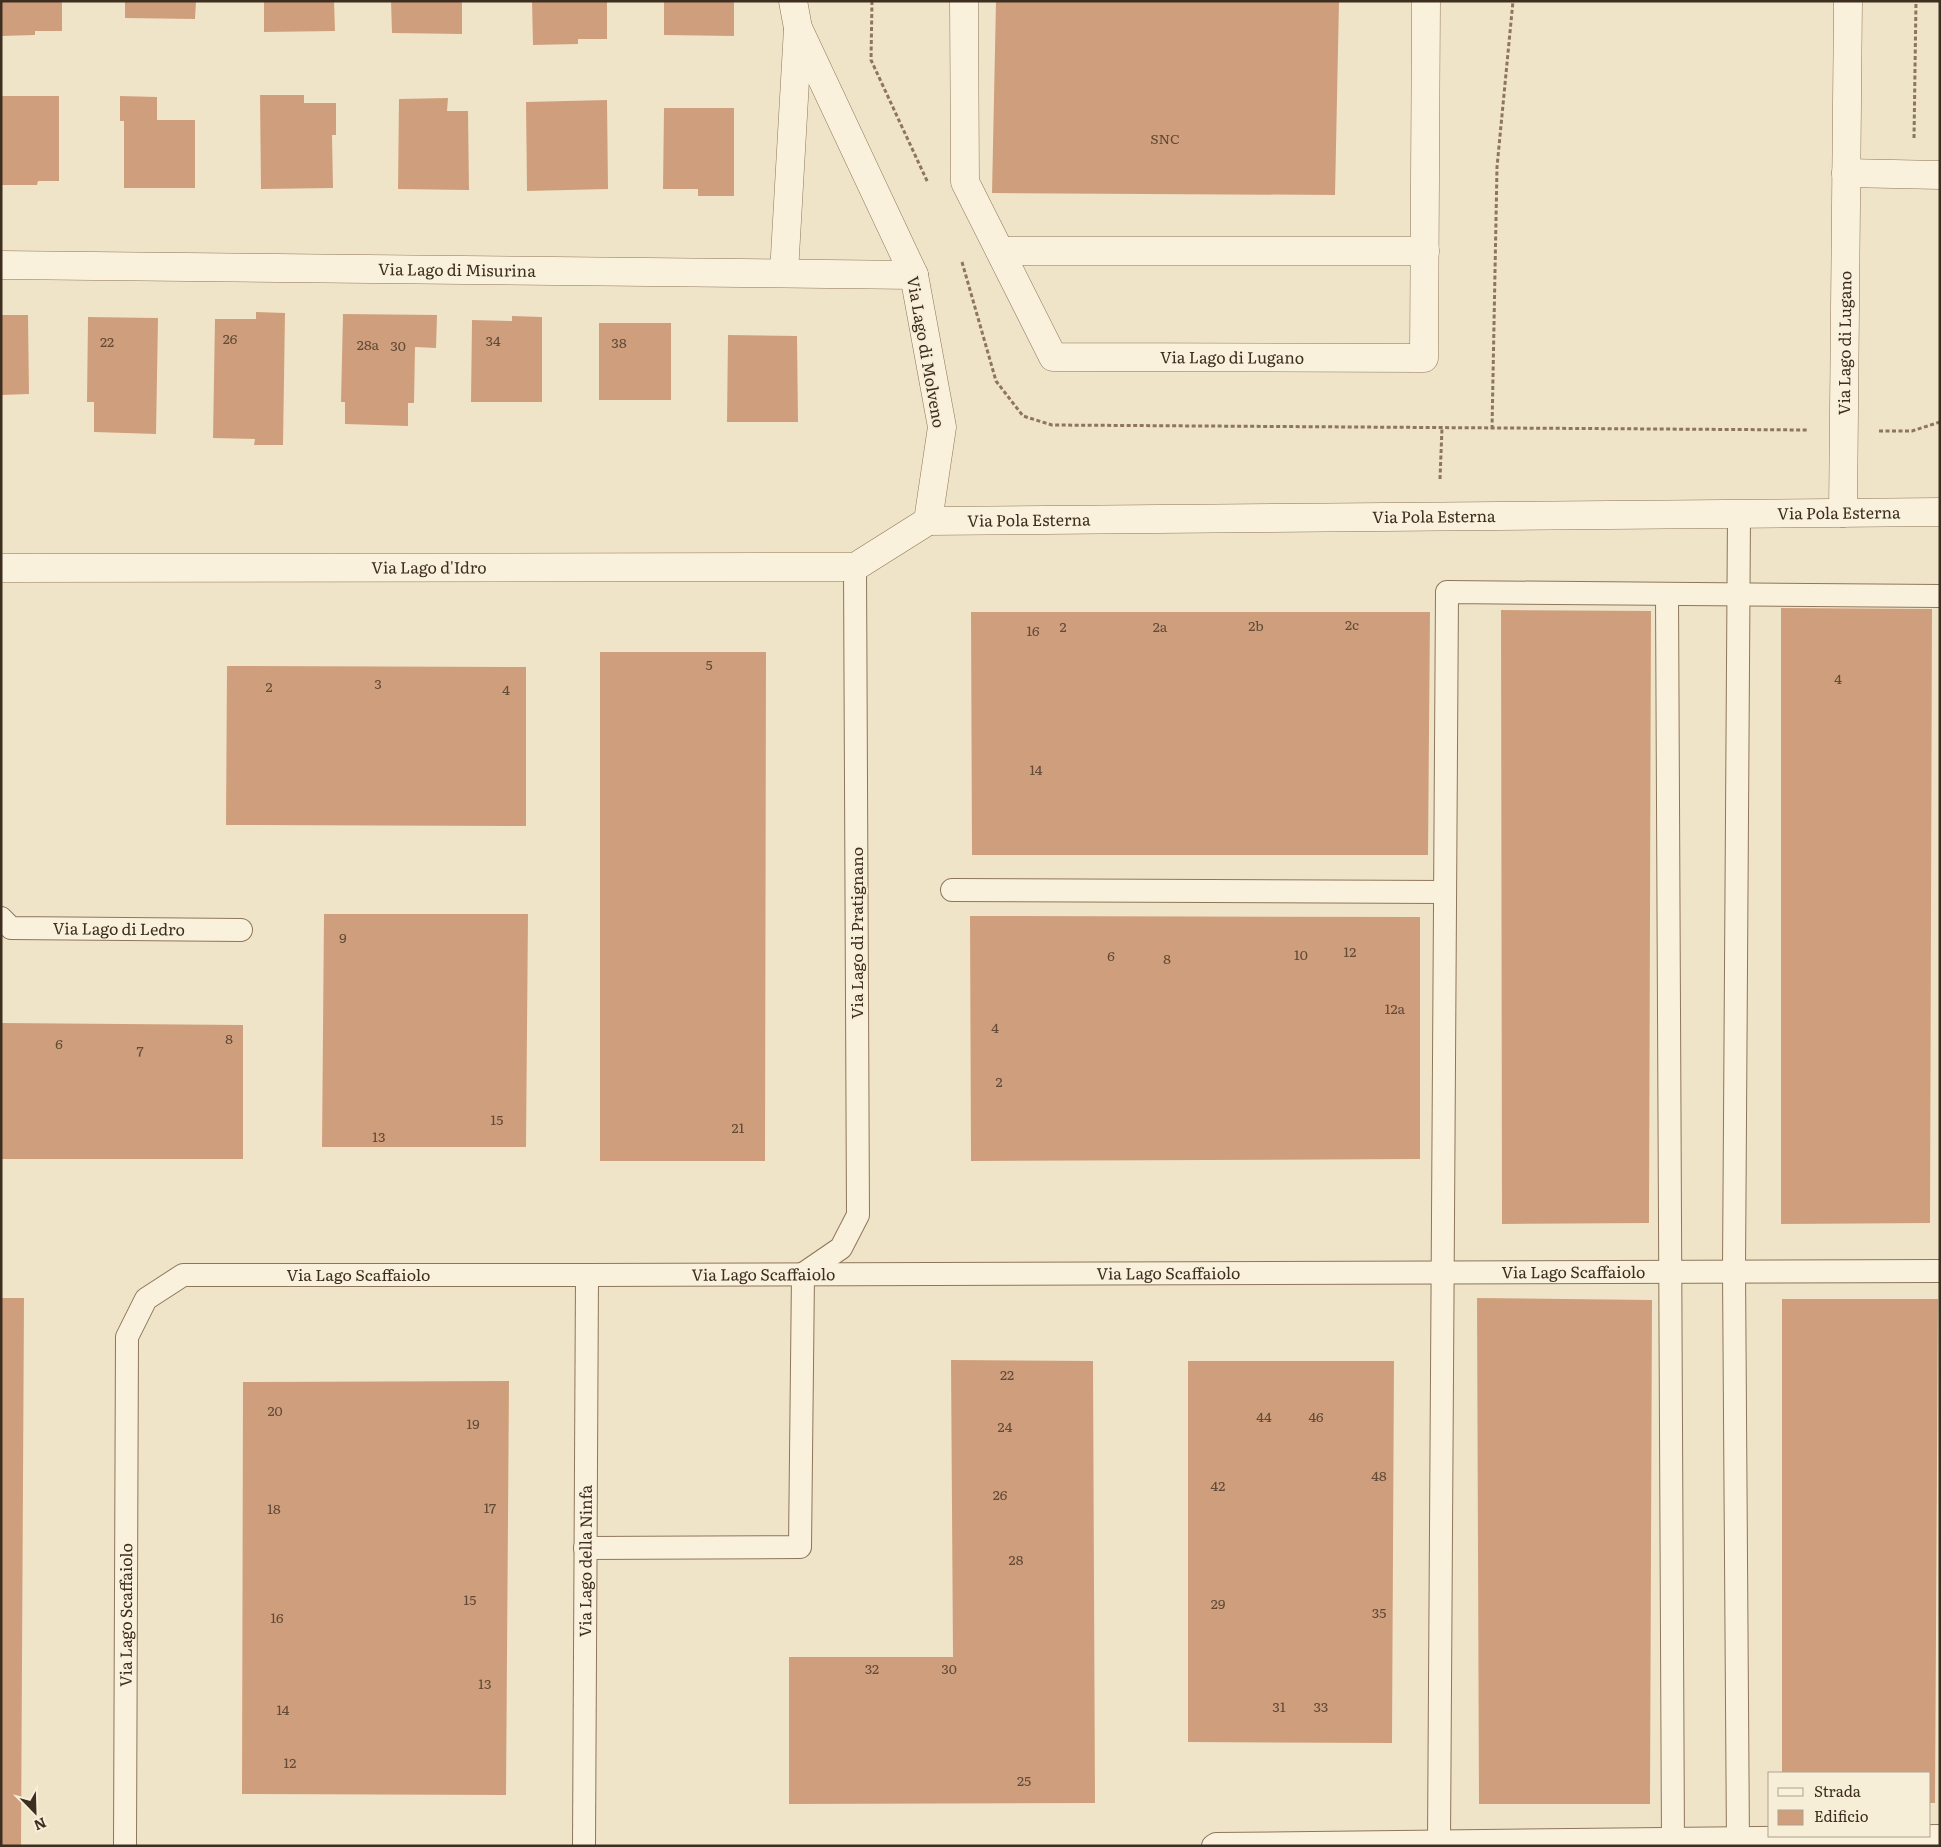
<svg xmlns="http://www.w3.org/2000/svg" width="1941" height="1847" viewBox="0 0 1941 1847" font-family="Literata,serif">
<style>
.building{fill:#cf9f7d}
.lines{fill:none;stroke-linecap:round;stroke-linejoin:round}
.service-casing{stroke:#8d765c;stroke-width:24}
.minor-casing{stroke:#8d765c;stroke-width:29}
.tertiary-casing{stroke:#8d765c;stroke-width:29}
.path{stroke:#8d765c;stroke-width:3;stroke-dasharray:4 2.5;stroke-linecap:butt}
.service{stroke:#faf1dc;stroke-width:22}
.minor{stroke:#faf1dc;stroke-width:28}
.tertiary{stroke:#faf1dc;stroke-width:28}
.labels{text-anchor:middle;stroke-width:4;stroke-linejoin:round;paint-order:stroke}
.number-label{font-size:14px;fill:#624a37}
.street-label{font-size:16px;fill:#3d2e20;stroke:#f7eed8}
</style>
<rect width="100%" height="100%" fill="#f0e4c8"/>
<path class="building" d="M 1,1 L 62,1 L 62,31 L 35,31 L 35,35 L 1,36 Z
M 125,1 L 196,1 L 195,19 L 125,18 Z
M 264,1 L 334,1 L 335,31 L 264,32 Z
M 391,1 L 462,1 L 462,34 L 392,33 Z
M 532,1 L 607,1 L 607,39 L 578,39 L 578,44 L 533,45 Z
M 664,1 L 734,1 L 734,36 L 664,35 Z
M 996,1 L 1339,1 L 1335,195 L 992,193 Z
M 260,95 L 304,95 L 304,103 L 336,103 L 336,135 L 332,135 L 333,188 L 261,189 Z
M 1,96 L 59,96 L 59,181 L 38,181 L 37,185 L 1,185 Z
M 120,96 L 157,97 L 157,120 L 195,120 L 195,188 L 124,188 L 124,121 L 120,121 Z
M 448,98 L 447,111 L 468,111 L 469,190 L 398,189 L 399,99 Z
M 607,100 L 608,189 L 527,191 L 526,102 Z
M 664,108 L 734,108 L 734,196 L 698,196 L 698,189 L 663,189 Z
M 256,312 L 285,313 L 283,445 L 254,445 L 255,439 L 213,438 L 215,319 L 256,319 Z
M 343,314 L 437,315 L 436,348 L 415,347 L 414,403 L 408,403 L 408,426 L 345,424 L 345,402 L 341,402 Z
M 1,315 L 28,315 L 29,394 L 1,395 Z
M 512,316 L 542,317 L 542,402 L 471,402 L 472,320 L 512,321 Z
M 88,317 L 158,318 L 156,434 L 94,432 L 94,402 L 87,402 Z
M 599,323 L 671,323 L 671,400 L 599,400 Z
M 728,335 L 797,336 L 798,422 L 727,422 Z
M 1781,608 L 1932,609 L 1930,1223 L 1781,1224 Z
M 1501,610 L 1651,611 L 1649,1223 L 1502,1224 Z
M 971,612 L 1430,612 L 1428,855 L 972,855 Z
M 600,652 L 766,652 L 765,1161 L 600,1161 Z
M 227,666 L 526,667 L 526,826 L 226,825 Z
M 324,914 L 528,914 L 526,1147 L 322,1147 Z
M 970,916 L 1420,917 L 1420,1159 L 971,1161 Z
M 1,1023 L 243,1025 L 243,1159 L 1,1159 Z
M 1,1298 L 24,1298 L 21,1846 L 1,1846 Z
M 1477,1298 L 1652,1300 L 1650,1804 L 1479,1804 Z
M 1782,1299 L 1938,1299 L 1935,1803 L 1930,1803 L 1930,1773 L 1782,1773 Z
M 951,1360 L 1093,1361 L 1095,1803 L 789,1804 L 789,1657 L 953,1657 Z
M 1188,1361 L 1394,1361 L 1392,1743 L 1188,1742 Z
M 509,1381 L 506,1795 L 242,1794 L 243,1382 Z"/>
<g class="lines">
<defs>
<g id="service">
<path d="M 1667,594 L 1673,1846"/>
<path d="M 952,890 L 1444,892"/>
<path id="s1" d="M 1,918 L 11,928 L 241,930"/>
<path d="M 803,1274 L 841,1248 L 858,1215 L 855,567"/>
<path d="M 585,1548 L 800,1547 L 803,1274"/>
<path d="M 1439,1842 L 1447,592 L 1940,596"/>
<path id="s2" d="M 125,1846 L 127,1337 L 146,1299 L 183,1275 L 587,1275 L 1940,1271"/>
<path id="s3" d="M 584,1846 L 587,1275"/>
<path d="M 1213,1846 L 1216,1844 L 1940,1836"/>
<path d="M 1738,1846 L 1734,1270 L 1739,514"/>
</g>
<g id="minor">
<path id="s4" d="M 964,1 L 965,182 L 1053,357 L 1424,358 L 1426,1"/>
<path d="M 1846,173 L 1940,175"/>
<path d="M 1000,251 L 1425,251"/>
<path id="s5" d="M 1,265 L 914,275"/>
<path d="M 784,273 L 798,28"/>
<path id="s6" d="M 1843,513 L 1848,1"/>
<path id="s7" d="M 928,521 L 1940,512"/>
</g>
<g id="tertiary">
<path id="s8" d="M 1,568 L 855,567 L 928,521 L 942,427 L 914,275 L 798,28 L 793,1"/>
</g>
</defs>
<use href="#service" class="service-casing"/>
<use href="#minor" class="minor-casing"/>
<use href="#tertiary" class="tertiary-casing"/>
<path class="path" d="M 872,1 L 871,60 L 928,183
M 1914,138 L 1916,1
M 962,262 L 996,381 L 1023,416 L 1052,425 L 1808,430
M 1492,429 L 1497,167 L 1513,1
M 1879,431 L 1912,431 L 1940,422
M 1440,479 L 1442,428"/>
<use href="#service" class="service"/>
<use href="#minor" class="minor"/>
<use href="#tertiary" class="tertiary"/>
</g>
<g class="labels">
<g class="number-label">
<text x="1165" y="144">SNC</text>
<text x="230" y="344">26</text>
<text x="493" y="346">34</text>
<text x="107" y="347">22</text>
<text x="619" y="348">38</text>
<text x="368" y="350">28a</text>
<text x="398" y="351">30</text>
<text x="1352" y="630">2c</text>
<text x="1256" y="631">2b</text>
<text x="1063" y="632">2</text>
<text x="1160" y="632">2a</text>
<text x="1033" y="636">16</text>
<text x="709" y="670">5</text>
<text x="1838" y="684">4</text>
<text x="378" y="689">3</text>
<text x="269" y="692">2</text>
<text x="506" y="695">4</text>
<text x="1036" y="775">14</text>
<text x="343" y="943">9</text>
<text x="1350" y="957">12</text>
<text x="1301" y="960">10</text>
<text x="1111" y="961">6</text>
<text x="1167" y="964">8</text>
<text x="1395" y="1014">12a</text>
<text x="995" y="1033">4</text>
<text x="229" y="1044">8</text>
<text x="59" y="1049">6</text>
<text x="140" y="1056">7</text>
<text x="999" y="1087">2</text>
<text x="497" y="1125">15</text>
<text x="738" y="1133">21</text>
<text x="379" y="1142">13</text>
<text x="1007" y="1380">22</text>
<text x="275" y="1416">20</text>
<text x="1264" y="1422">44</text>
<text x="1316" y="1422">46</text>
<text x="473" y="1429">19</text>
<text x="1005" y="1432">24</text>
<text x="1379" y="1481">48</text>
<text x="1218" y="1491">42</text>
<text x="1000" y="1500">26</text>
<text x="490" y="1513">17</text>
<text x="274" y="1514">18</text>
<text x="1016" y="1565">28</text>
<text x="470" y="1605">15</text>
<text x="1218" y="1609">29</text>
<text x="1379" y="1618">35</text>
<text x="277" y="1623">16</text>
<text x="872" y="1674">32</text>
<text x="949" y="1674">30</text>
<text x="485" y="1689">13</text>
<text x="1279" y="1712">31</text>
<text x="1321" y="1712">33</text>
<text x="283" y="1715">14</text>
<text x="290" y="1768">12</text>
<text x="1024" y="1786">25</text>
</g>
<g class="street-label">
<text dy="6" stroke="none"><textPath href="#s5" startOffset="456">Via Lago di Misurina</textPath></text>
<text dy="6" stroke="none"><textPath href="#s6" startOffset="170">Via Lago di Lugano</textPath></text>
<text transform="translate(926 352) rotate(80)" y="6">Via Lago di Molveno</text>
<text dy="6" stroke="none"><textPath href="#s4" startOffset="556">Via Lago di Lugano</textPath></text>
<text dy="6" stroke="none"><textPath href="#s7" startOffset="911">Via Pola Esterna</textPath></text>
<text dy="6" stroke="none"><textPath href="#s7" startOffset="506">Via Pola Esterna</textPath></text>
<text dy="6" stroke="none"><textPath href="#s7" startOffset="101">Via Pola Esterna</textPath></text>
<text dy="6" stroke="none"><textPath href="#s8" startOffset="428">Via Lago d'Idro</textPath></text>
<text dy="6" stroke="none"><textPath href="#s1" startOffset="122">Via Lago di Ledro</textPath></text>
<text transform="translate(857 933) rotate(-90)" y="6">Via Lago di Pratignano</text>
<text dy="6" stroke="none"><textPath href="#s2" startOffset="1986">Via Lago Scaffaiolo</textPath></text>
<text dy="6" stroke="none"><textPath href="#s2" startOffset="1581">Via Lago Scaffaiolo</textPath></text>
<text dy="6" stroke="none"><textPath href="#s2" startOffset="1176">Via Lago Scaffaiolo</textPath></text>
<text dy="6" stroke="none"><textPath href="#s2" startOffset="771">Via Lago Scaffaiolo</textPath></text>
<text dy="6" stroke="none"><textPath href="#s3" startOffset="285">Via Lago della Ninfa</textPath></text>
<text dy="6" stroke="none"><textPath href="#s2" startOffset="231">Via Lago Scaffaiolo</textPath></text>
</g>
</g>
<rect width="1941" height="1847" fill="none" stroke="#3d2e20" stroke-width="5"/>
<rect x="1768" y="1772" width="162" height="65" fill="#f7eed8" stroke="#ada18e"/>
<rect x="1778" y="1788" width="25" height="8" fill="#faf1dc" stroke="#ada18e"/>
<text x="1814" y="1797" font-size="15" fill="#3d2e20">Strada</text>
<rect x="1778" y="1810" width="25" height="15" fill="#cf9f7d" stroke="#ada18e"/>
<text x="1814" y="1822" font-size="15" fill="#3d2e20">Edificio</text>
<g transform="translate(35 1812) rotate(157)" stroke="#f7eed8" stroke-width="4" paint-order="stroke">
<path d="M0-4L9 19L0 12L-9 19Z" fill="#3d2e20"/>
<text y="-8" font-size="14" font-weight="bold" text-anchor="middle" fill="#3d2e20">N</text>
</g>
</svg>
